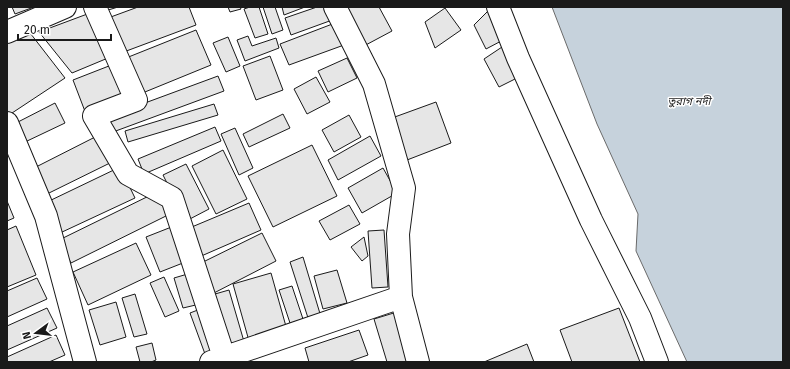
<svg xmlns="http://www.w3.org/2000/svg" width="790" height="369" viewBox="0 0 790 369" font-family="'Fira Sans','Noto Sans Bengali',sans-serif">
<rect width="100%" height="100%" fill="#fff"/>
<path fill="#c6d2dc" stroke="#6a6a6a" d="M552,7H783V362H687L636,251L638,214L597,124Z"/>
<path fill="#e6e6e6" stroke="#1a1a1a" d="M12,7H34L15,14Z
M103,7H118L105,11Z
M138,7H189L196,25L121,53L108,18Z
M228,7H240L241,9L230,12Z
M250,7H259L268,34L255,38L244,9Z
M263,7H275L283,30L272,34Z
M282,7H305L284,15Z
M317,7H330L335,19L291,35L285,18Z
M340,7H379L392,31L362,47Z
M445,8L461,30L435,48L425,22Z
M489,10L505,39L486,49L474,25Z
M90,13L108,58L72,73L39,32Z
M335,23L344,45L289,65L280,44Z
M27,29L65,78L9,115L7,111V43Z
M196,30L211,65L140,94L126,58Z
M248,36L252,46L276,38L279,48L245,61L237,40Z
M228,37L240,66L226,72L213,43Z
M502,47L519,77L499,87L484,59Z
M270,56L283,90L256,100L243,66Z
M347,58L357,78L328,92L318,71Z
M114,64L127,98L86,114L73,80Z
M218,76L224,91L113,132L107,117Z
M316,77L330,102L307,114L294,89Z
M436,102L451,143L407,160L392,118Z
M55,103L65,123L25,142L16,123Z
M214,104L218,115L128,142L125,131Z
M283,114L290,128L249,147L243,134Z
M349,115L361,137L334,152L322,130Z
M215,127L221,141L144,174L138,159Z
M235,128L253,168L239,175L221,134Z
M101,134L114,161L47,194L34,168Z
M370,136L381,156L338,180L328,160Z
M312,145L337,196L273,227L248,176Z
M223,150L247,199L216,214L192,166Z
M186,164L209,209L186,221L163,175Z
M120,167L135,198L60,233L45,203Z
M383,168L397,193L362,213L348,188Z
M157,192L168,215L71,263L59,240Z
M7,201L14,218L7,221Z
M249,203L261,230L199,257L187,229Z
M349,205L360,224L330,240L319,221Z
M16,226L36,275L7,287V230Z
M174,226L188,261L160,272L146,237Z
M384,230L388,287L372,288L368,231Z
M262,233L276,261L212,294L197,265Z
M364,237L368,256L362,261L351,247Z
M136,243L151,275L88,305L73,272Z
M303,257L321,317L309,321L290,262Z
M337,270L347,303L323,309L314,276Z
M191,273L200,304L183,308L174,278Z
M271,273L287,330L249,341L233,284Z
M164,277L179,311L165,317L150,283Z
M37,278L47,299L7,317V291Z
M292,286L304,322L291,326L279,290Z
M229,290L245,345L231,349L215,294Z
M135,294L147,334L134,337L122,298Z
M116,302L126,337L100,345L89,310Z
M47,308L57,328L7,350V326Z
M203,308L218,349L205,354L190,313Z
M619,308L640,362H572L560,330Z
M397,312L413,362H387L374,319Z
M359,330L368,355L348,362H309L305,348Z
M56,335L65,355L49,362H7V357Z
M152,343L156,360L151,362H140L136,347Z
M527,344L534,362H484Z"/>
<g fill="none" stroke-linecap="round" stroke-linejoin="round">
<g stroke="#1a1a1a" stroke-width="24">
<path id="minor" d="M95,7L136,100L94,116L128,174L172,198L224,357
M335,7L374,84L404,188L398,234L401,297L418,362
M498,7L518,58L591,220L640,318L657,362
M7,32L65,7
M7,123L46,216L85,362
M211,362L401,297"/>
</g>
<use href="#minor" stroke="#fff" stroke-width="22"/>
</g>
<g text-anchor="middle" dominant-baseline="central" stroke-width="3" stroke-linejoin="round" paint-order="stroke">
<g font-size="11" font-style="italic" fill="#1a1a1a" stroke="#fff">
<text x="689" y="101">তুরাগ নদী</text>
</g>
</g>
<rect width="790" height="369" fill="none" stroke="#1a1a1a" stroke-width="16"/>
<g transform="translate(36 333) rotate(255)" stroke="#ffffff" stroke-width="3" paint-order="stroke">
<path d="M0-3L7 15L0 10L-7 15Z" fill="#1a1a1a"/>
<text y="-6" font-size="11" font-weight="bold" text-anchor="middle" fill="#1a1a1a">N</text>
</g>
<path d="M18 34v6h93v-6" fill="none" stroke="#1a1a1a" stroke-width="2"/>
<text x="24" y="34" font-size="12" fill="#1a1a1a" stroke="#ffffff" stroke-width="3" paint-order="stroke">20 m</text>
</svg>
